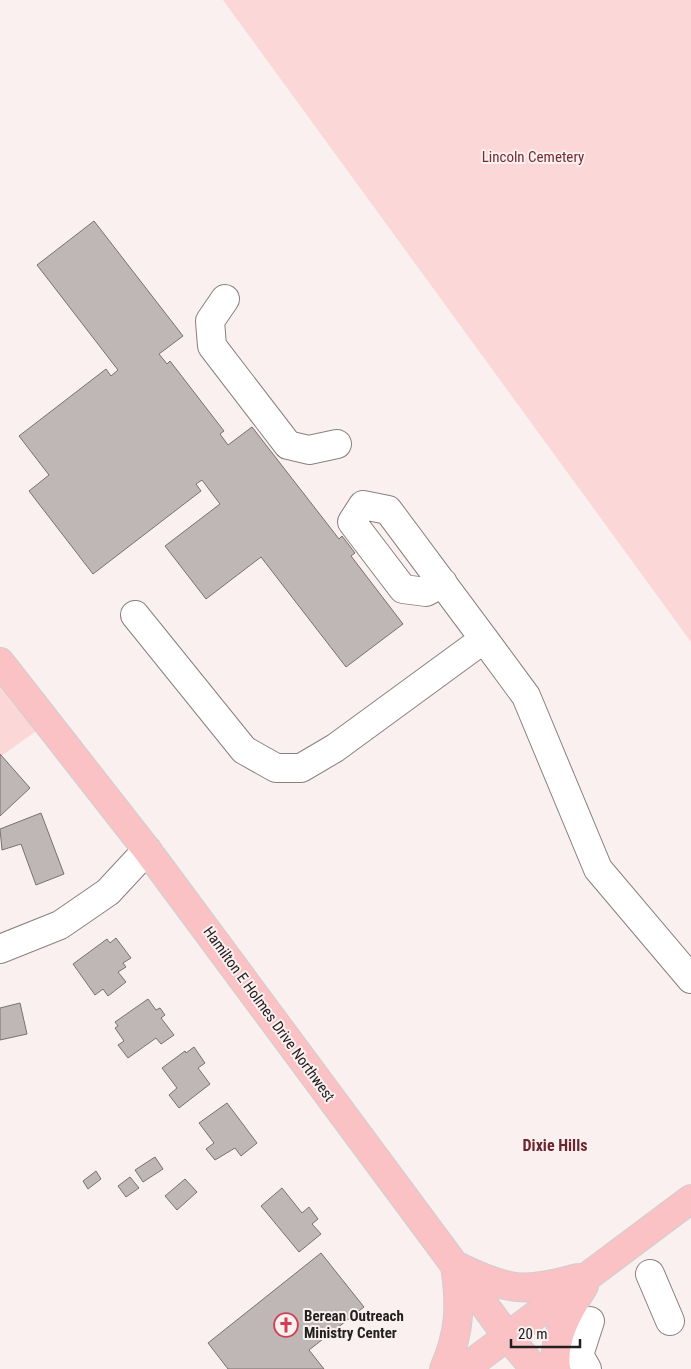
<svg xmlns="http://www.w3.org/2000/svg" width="691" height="1369" viewBox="0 0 691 1369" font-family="'Roboto Condensed',sans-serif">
<rect width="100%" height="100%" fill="#faf0f0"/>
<path fill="#fbd7d7" d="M223,0H691V642Z
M0,662L56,717L0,757Z"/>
<path fill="#bfb6b6" stroke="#797171" d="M94,221L183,336L159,354L167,364L170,361L224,431L220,434L228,445L252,427L339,539L342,536L355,553L351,556L403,624L346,667L261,557L206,599L165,546L220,504L202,480L196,484L201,491L93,574L29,491L49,475L19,436L106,369L111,376L118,370L37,265Z
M0,754L30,788L0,816Z
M41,813L64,874L36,885L21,844L2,850L0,829Z
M116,938L131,958L123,963L126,967L118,972L126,982L108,996L103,989L95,995L73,964L107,939L110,943Z
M148,999L156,1010L160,1008L165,1015L161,1018L174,1035L161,1044L156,1038L128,1058L118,1045L124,1041L115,1028L118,1026L115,1022Z
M20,1003L27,1034L0,1040V1008Z
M194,1047L205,1063L198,1068L210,1084L179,1108L169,1095L177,1088L162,1068L185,1051L186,1053Z
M227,1103L257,1143L241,1156L235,1148L215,1160L206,1149L214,1143L199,1123Z
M155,1157L163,1169L143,1182L135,1170Z
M96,1171L101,1179L88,1189L83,1181Z
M130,1177L139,1188L126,1197L118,1186Z
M185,1179L197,1192L177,1210L165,1196Z
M282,1188L302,1213L309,1207L318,1219L312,1224L321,1234L299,1252L261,1206Z
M321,1253L364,1307L309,1350L324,1369H228L208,1343Z"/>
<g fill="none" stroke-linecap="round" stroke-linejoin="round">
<g stroke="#898080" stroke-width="30">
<path id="minor" d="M225,299L210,321L212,346L288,445L309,450L337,444
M443,583L426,592L403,589L352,522L363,505L388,510L484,639
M135,615L244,750L276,768H301L335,748L484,639L526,696L598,869L691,979
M0,949L60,925L108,892L147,850
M650,1274L670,1321
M587,1369L579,1355L590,1321"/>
</g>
<g stroke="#cfcece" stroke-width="30">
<path id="major" d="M0,662L147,850L508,1337L535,1369
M459,1267C508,1291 525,1293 578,1278
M444,1369C460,1333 461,1305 455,1266
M464,1369L691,1199
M556,1369C552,1339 568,1311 584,1286"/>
</g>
<use href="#minor" stroke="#fff" stroke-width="28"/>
<use href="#major" stroke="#fbc2c5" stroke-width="28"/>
</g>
<defs>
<g id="church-ring" transform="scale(1.25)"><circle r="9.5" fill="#faf0f0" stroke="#d04054" stroke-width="1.5"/><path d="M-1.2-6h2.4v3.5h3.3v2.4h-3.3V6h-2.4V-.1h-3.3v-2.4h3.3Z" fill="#d04054"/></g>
</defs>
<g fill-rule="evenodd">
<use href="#church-ring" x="286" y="1325"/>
</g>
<g text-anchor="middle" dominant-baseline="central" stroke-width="4" stroke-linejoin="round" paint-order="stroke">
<g font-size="15" fill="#762a32" stroke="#faf0f0">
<text x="533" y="157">Lincoln Cemetery</text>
</g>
<g font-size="15" fill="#232020" stroke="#faf0f0">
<text transform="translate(269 1014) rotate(54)">Hamilton E Holmes Drive Northwest</text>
</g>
<g font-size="15" font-weight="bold" fill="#232020" stroke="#faf0f0" text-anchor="start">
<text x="304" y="1316">Berean Outreach<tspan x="304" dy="17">Ministry Center</tspan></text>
</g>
<g font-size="16" font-weight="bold" fill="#6c262e" stroke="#faf0f0">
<text x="555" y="1145">Dixie Hills</text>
</g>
</g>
<path d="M511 1339v8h69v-8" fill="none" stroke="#232020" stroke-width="2.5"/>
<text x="518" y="1339" font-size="15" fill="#232020" stroke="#faf0f0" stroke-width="4" paint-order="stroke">20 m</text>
</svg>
